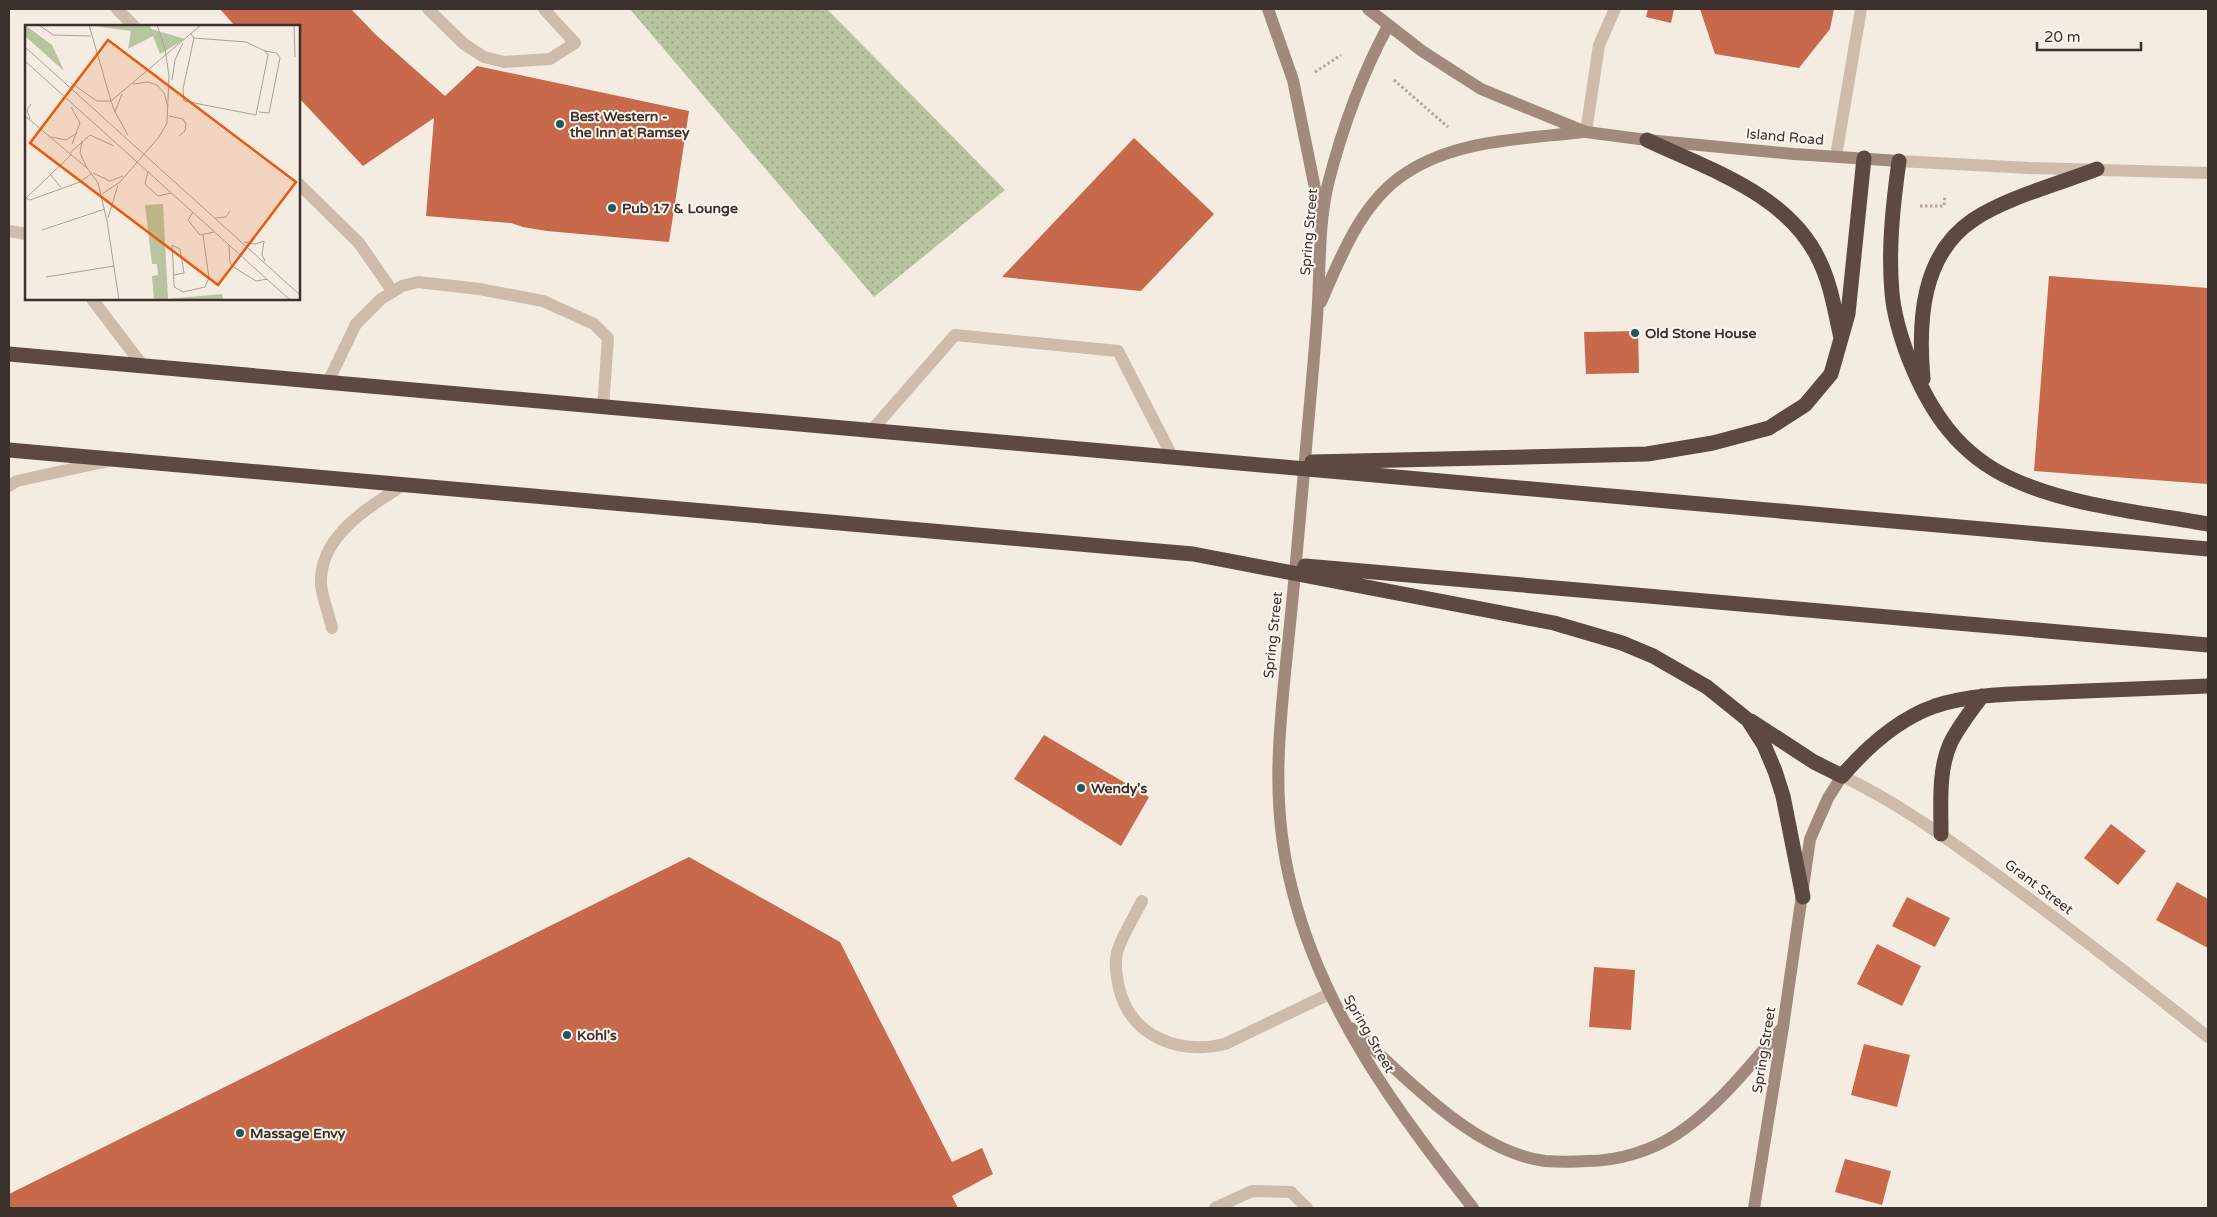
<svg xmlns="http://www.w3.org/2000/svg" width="2217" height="1217" viewBox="0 0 2217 1217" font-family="'Varela Round',sans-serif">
<defs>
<pattern id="grass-dots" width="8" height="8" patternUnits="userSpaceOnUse" patternTransform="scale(1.25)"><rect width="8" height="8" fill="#b8c4a0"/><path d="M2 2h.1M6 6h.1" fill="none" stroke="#97a083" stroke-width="1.8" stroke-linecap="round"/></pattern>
</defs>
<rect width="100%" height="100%" fill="#f4ebe1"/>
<path fill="url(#grass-dots)" d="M630,9H827L1005,190L874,297Z"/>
<path fill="#c8694b" d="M220,9H351L376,35L445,96L477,66L689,111L669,242L547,231L523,227L511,223L426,216L434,118L363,166L299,98V26H235Z
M1648,9H1674L1671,23L1646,17Z
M1700,9H1834L1830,29L1799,68L1715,54Z
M1134,138L1214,214L1141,291L1002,277Z
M2049,276L2208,288V484L2034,471Z
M1638,331L1639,373L1586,374L1584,332Z
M1044,735L1149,797L1121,846L1014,779Z
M2111,824L2146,851L2118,885L2084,858Z
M689,857L840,942L952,1162L982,1148L993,1174L952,1196L958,1208H9V1194Z
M2177,882L2208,899V948L2156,920Z
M1907,897L1950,918L1935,947L1892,926Z
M1877,944L1921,966L1902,1006L1857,984Z
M1594,967L1635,970L1631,1030L1589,1027Z
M1864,1044L1910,1055L1897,1107L1851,1095Z
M1845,1159L1891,1171L1882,1205L1835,1192Z"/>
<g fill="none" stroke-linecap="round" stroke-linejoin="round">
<path stroke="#b9a596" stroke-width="3" stroke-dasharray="2.5 2.5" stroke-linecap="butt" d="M1315,72L1341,55
M1394,80L1448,127
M1920,206H1944L1945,195"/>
<path stroke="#cdbbac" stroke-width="12" d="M117,9L134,26
M428,9L464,44L484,57L504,62L550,59L575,43L544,9
M1586,132L1599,45L1615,9
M1836,156L1861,9
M299,184L359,243L393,292
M9,231L26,234
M92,299L143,366
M328,382L356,324L381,299L402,286L418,282L479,289L543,301L594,324L608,338L603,407
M871,431L955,335L1118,351L1173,458
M9,486L17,481L108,461
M332,628C329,614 322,598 321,584C319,535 369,508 403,485
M1142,901C1135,915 1120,939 1117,953C1114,965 1117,977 1119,988C1131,1037 1179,1055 1225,1044L1329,994
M1215,1208L1252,1191L1291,1192L1307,1208"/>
<path stroke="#cdbbac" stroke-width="12" d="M1899,161L2029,168L2208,173
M1842,776C1901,804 1952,842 2004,880C2073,931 2141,984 2208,1037"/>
<path stroke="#a18a7d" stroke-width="12" d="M1268,9L1293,80L1320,213
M1368,9L1422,51L1481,89L1586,132L1647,140L1794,154L1899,161
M1388,26C1361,76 1342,129 1328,184C1319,222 1320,263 1318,303C1316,336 1313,369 1310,403C1303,480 1297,557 1289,634C1280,723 1269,800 1292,889C1322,1011 1397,1111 1473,1208
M1321,302C1341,256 1362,201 1406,173C1457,139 1525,139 1583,132
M1351,1028C1403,1075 1473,1152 1545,1161C1559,1162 1573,1162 1587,1161C1618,1161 1651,1151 1677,1134C1719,1106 1751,1064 1783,1027
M1754,1208L1783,1027L1810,839L1828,798L1842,776"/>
<path stroke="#5c4a42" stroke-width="15" d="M1647,140C1708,169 1788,194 1819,260C1831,284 1835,312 1841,338
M1899,161C1893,204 1888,249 1892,293C1894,316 1901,338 1909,359C1930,412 1959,455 2012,479C2070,506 2146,513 2208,524
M9,354L2208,549
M1923,379C1918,322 1921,255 1973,220C2005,198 2061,183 2097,169
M9,450L1193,554L1554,623L1622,643L1653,656L1707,687L1748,720L1764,745L1775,771L1783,796L1803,897
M1312,462L1647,454L1713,443L1769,428L1805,405L1831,374L1848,314L1864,158
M1305,566L2208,645
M1751,721L1814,762L1842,776C1867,747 1898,719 1935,706C1975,693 2018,694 2060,692C2109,690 2159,688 2208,686
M1941,834C1941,804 1938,769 1951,742C1959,726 1971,711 1982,696"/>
</g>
<g fill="#1f5a5e" stroke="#fbf5ee" stroke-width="2">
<circle cx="560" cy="124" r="5"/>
<circle cx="612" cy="208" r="5"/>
<circle cx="1635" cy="333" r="5"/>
<circle cx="1081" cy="788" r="5"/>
<circle cx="567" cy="1035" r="5"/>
<circle cx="240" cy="1133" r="5"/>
</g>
<g text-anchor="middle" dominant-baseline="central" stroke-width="4" stroke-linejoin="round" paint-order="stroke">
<g font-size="14" font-weight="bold" fill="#3b302b" stroke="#fbf5ee" text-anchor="start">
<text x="570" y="116">Best Western -<tspan x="570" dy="16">the Inn at Ramsey</tspan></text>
<text x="622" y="208">Pub 17 &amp; Lounge</text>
<text x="1645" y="333">Old Stone House</text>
<text x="1091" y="788">Wendy's</text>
<text x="577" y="1035">Kohl's</text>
<text x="250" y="1133">Massage Envy</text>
</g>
<g font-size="14" fill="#3b302b" stroke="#fbf5ee">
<text transform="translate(1785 137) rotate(5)">Island Road</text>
<text transform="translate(1309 232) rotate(-85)">Spring Street</text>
<text transform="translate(1273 635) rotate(-84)">Spring Street</text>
<text transform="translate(2039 887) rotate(37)">Grant Street</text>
<text transform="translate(1369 1034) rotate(60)">Spring Street</text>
<text transform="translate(1764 1050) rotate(-81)">Spring Street</text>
</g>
</g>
<g transform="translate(25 25)">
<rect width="275" height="275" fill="#f4ebe1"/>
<path d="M0,0L27,20L39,46L0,11ZM62,0H125L126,4L160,14L135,29L128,11L103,24L106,6ZM138,179L143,274L197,269L198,275H129L127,251L133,250L132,239H127L120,180Z" fill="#b8c4a0"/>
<path fill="none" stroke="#aaa098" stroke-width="1" d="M14,0L28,10L66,11M64,0L86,76L176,0M269,0L270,32M166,9L169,13L221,17L240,26L243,30L231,90L159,76L158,64L169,13M0,22L275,270M0,36L265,275M147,55L150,35L158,18M46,58L72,76H86L90,87M108,59L123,57L132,60L139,68L143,82M97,69L90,87L103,110M46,82L55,98L47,119M234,87L244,88L255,33L252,28L240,26M0,91L62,143L73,158L82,196L94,275M144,91L158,94L161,99L160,106L154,111M5,94L2,85L6,79M26,112L41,115L52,108M57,116L55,128L62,143M45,128L65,110L89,121M47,129L1,173L5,175L55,157L67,148M123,146L120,159L133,171L146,168M68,148L85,156L98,151M26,150L37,164M77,169L95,157L134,112L142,98L144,51L140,24L132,0M168,187L163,195L175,210L189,207M83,193L93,160M190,193L201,192L205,186M17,205L80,184M239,216L237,230L240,236M219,217L230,219L239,216M204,220L205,238L210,243L231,256L242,254M149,250L159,248L155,224L147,220L148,236L149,261L151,263L158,267L180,262L184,253L178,210M21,252L89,241M217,275H245"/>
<path fill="#e8590c" fill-opacity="0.15" stroke="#e8590c" stroke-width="2.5" d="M83,15L271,157L193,260L5,118Z"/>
<rect width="275" height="275" fill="none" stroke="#3b302b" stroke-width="2.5"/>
</g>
<rect width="2217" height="1217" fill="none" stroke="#3b302b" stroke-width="20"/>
<path d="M2037 42v8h104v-8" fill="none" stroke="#3b302b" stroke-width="2.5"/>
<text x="2044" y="42" font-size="15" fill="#3b302b" stroke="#fbf5ee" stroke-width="4" paint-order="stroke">20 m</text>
</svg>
